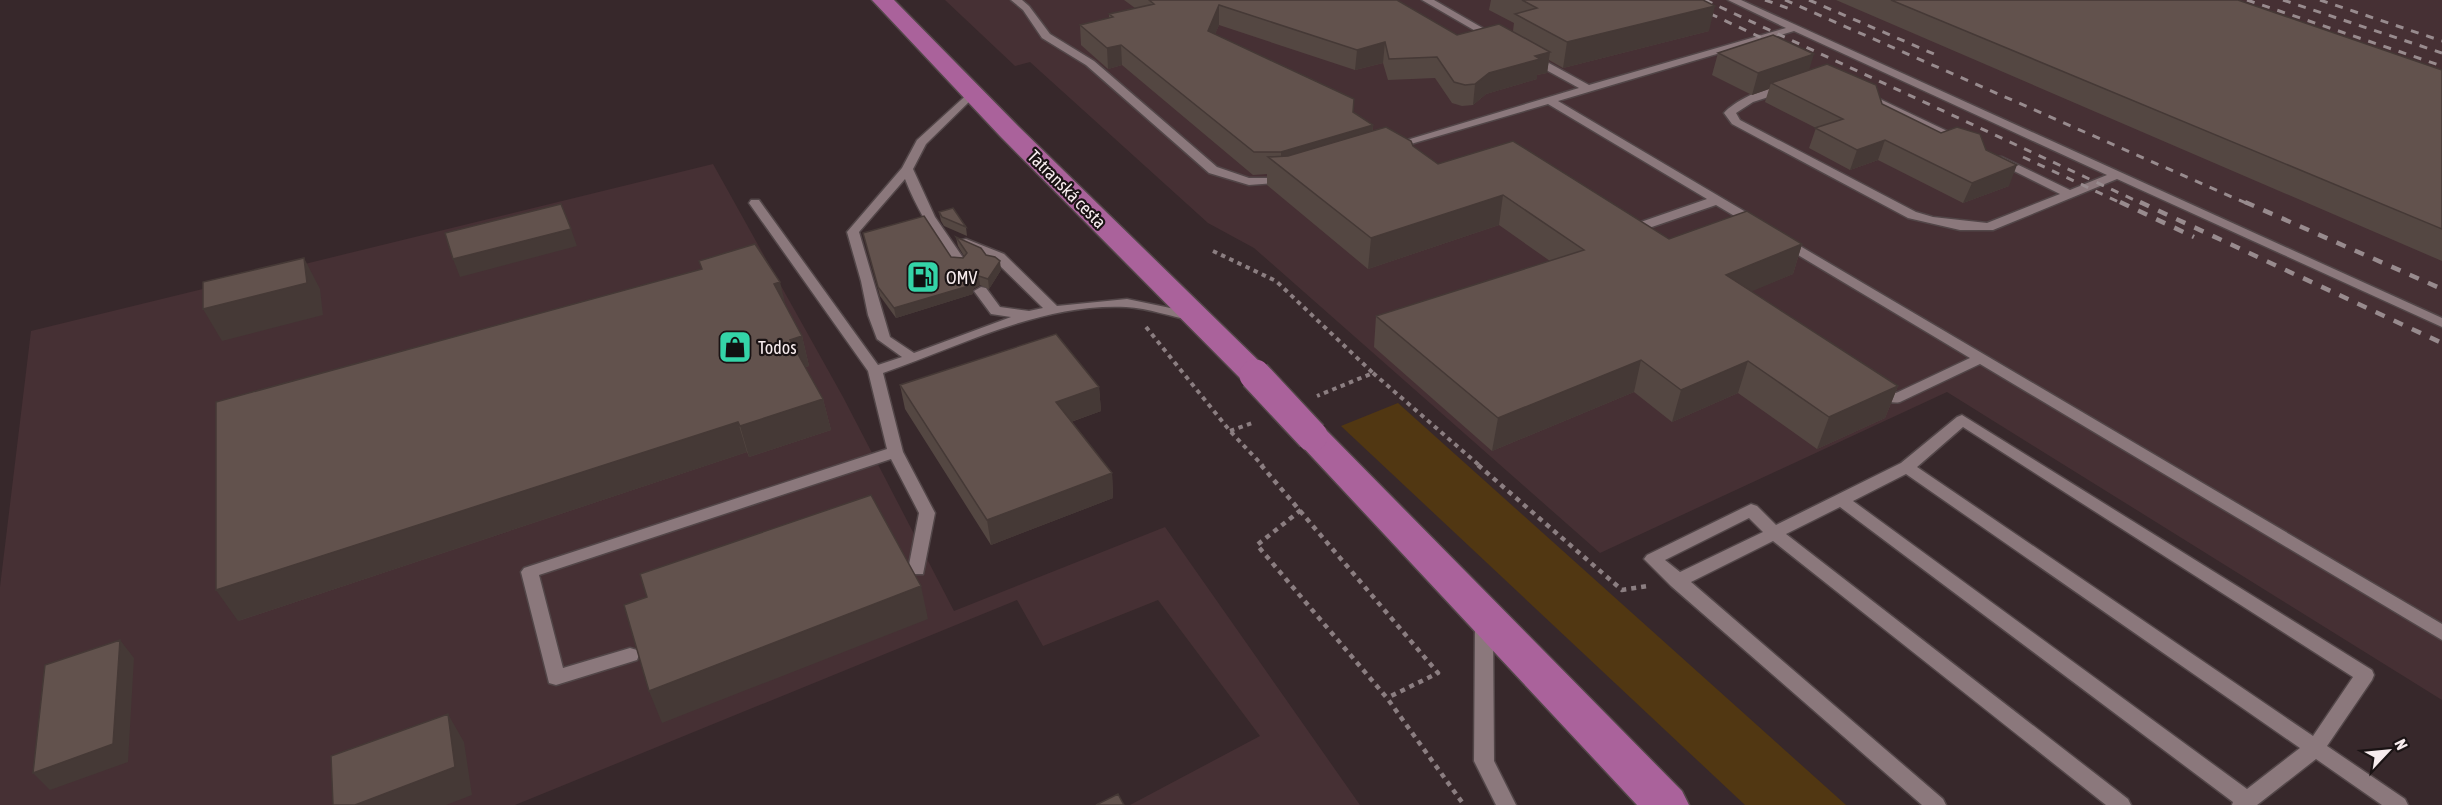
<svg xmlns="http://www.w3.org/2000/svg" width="2442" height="805" viewBox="0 0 2442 805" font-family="'Asap Condensed',sans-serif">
<rect width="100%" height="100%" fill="#37282b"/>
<path fill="#463034" d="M945,0H2442V700L1947,392L1600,553L1254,248L1208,223L1030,62L1015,66Z
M713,164L843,397L954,611L1165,527L1360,805H1130L1260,736L1158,600L1043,646L1017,600L515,805H0V587L31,331Z"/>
<path fill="#513712" d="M1398,403L1846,805H1745L1341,426Z"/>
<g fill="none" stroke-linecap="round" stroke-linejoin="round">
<g stroke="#524648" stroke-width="3">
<path id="service" d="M1011,0H1022L1029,6L1050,34L1094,61L1217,167L1249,178H1267L1287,173L1293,177L1277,183L1249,185L1209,173L1086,65L1042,38L1023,10Z
M1422,0H1434L1500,38L1491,40Z
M1728,0H1741L2442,318V327L2117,179L1993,230H1960L1908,218L1732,124L1724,113C1736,99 1772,83 1790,86V90L1753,102L1736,113L1740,120L1916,212L1933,217L1987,223L2060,194L1994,161V157H2002L2070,190L2107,175L1794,31L1558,101L1761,221V227H1753L1716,205L1643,230H1635V224L1707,199L1548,104L1397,148L1393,149L1387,146L1579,88L1528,60V56H1536L1589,85L1786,28Z
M972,90L976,91V95L926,144L913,169L935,217L966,262L964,265H954C935,238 917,210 905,179L859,232L890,337L914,353L1011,317L991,314L974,291L981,287L986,288L1000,307L1029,311L1043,308L994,260L961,246L960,243L961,240L966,239L1004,254L1057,306L1127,299L1199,314L1201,317L1199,320L1194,321C1172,317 1148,308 1126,307C1041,303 961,346 883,373L903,452L935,513L923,574H911L908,570L919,513L891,459L539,575L563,668L630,648L637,650L639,655L637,660L556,685L549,683L521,572L524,568L887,449L868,371L749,203L751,200H759L878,365L902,357L877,339L868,315L861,281L847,232L902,168L917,140Z
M1863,91L1964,139L1966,141L1964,143H1956L1859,96V92Z
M1783,236L2442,624V640L1980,364L1900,402C1889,405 1876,395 1870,387L1872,384H1882L1896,393L1970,358L1778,243L1777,240Z
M1962,415L2372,670L2374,675L2372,680L2327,746L2405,799L2408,805H2382L2316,759L2257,805H2232L2233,802L1840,507L1786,534L2128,799L2131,805H2106L1773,541L1691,582L1943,799L1946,805H1922L1671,586L1644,559L1647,555L1751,504L1757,506L1776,525L1901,463L1957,417ZM1963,427L2353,677L2313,736L1917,467ZM1906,474L2300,748L2247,789L1853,501ZM1749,518L1763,532L1680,572L1665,560Z
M1484,615L1490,617L1493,622L1494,761L1516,805H1496L1474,761L1475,622L1478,617Z"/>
</g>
<g stroke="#524648" stroke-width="3">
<path id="primary" d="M872,0H894L1018,126L1266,368L1271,375L1266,382L1255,385L1244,382L1000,136Z
M1312,425L1324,428L1682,791L1689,805H1637L1300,444L1295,436L1300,428Z"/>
</g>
<path stroke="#8b7e81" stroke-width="4" stroke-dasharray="4.5 4.5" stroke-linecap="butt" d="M1213,251L1276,281L1373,373L1317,396
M1146,327L1230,431L1263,466
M1373,373L1480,466
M1230,431L1255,422"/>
<path stroke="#8b7e81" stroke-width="4.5" stroke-dasharray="5 5" stroke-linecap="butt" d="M1261,465L1438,673L1387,698
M1478,465L1622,590L1648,586
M1301,510L1257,545L1387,698L1464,805"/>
<use href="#service" fill="#8b787c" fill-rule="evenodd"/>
<use href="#primary" fill="#aa629b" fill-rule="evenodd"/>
<path stroke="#988b8e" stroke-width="3" stroke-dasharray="8 8" stroke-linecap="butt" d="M1681,0L1779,46
M1705,0L2143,204
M1765,0L1793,10
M1785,0L2248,204
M1809,0L1934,54
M2247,0L2442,66
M2283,0L2442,53
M2320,0L2442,41
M2023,157L2123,204"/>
<path stroke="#988b8e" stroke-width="4.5" stroke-dasharray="10 10" stroke-linecap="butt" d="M2120,202L2194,237
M2140,202L2442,343
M2245,202L2442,289"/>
<g stroke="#524648" stroke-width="34" stroke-linecap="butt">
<path id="primary-bridge" d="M1255,375L1312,436"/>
</g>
<use href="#primary-bridge" stroke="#aa629b" stroke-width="31"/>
</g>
<path fill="#544742" d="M1124,0H1397L1457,35L1513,31L1514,23L1489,10L1491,0H1703L1709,31L1563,68L1549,60L1547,73L1537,75V79L1486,94L1473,105L1462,106L1452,103L1435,78L1388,80L1383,63L1355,70L1219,25L1215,34L1353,112L1373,125V131L1413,146L1438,164L1669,239L1802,244L1793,274L1751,291L1898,386L1885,418L1817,449L1738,393L1672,422L1634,392L1492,451L1374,347L1376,316L1550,261L1499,225L1368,269L1267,185V174L1253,175L1122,65L1108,69L1081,45L1080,25L1109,18V14L1135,8Z
M1836,0H2238L2442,70V261Z
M1718,53L1809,70L1941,133L1986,150L2009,186L1963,203L1878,160L1850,170L1809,148L1816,128L1765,102L1769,89L1752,95L1712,75Z
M939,212L966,227L967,236L944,226L941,221Z
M863,233L951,257L963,258L964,256L958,246L956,237L986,255L1001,270L989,289L980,285L973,289V294L896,318L880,296Z
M785,305L802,336L809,366L805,367L823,399L831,430L749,457L747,452L238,621Z
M900,385L1099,387L1101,411L1071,422L1112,473L1113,498L991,545L905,409Z"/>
<path fill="#453936" d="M1219,5V25L1208,51V31Z
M1715,6L1709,31L1563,68L1567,42Z
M1385,42L1383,63L1355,70L1357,50Z
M1121,45L1122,65L1108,69L1107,48Z
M1550,52L1547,73L1537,75V79L1486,94L1473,105L1475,84L1489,73L1535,56Z
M1814,54L1807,77L1771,83L1769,89L1752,95L1758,73Z
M1373,125L1372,147L1281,167V152Z
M1885,140L1878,160L1850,170L1857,150Z
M2017,165L2009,186L1963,203L1972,183Z
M1503,195L1499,225L1368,269L1371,238Z
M571,229L577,246L460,277L453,259Z
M1802,244L1793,274L1717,306L1726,275Z
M304,258L320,289L323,315L222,341L203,309Z
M1000,261L1001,270L989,289L988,279Z
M979,276L980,285L973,289V294L896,318L894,308Z
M780,282L787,311L774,284Z
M802,336L809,366L797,369L790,340Z
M1641,360L1634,392L1492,451L1498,418Z
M1748,361L1738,393L1672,422L1681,390Z
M1898,386L1885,418L1817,449L1829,417Z
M1099,387L1101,411L1059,426L1056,402Z
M823,399L831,430L749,457L740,426Z
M738,422L747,452L238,621L216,590Z
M1112,473L1113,498L991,545L987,520Z
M921,586L928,619L662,723L649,691Z
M120,640L134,658L128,762L50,790L33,773Z
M448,714L464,742L472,795L446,805H355Z"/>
<path fill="#62524d" stroke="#453936" stroke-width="1.5" d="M1149,0H1397L1457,35L1499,24L1550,52L1535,56L1540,59L1489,73L1475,84L1465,85L1454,82L1437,57L1389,59L1385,42L1357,50L1219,5L1208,31L1354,99L1353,112L1373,125L1281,152H1254L1121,45L1107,48L1080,25L1113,17L1109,14L1154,4Z
M1522,0H1703L1715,6L1567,42L1515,14L1537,8Z
M1891,0H2238L2442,70V229Z
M1773,35L1814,54L1758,73L1718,53Z
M1827,64L1876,85L1882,104L1941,133L1957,127L1980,134L1986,150L2017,165L1972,183L1885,140L1857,150L1815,128L1843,119L1771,83Z
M1386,127L1411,141L1413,146L1438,164L1513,141L1669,239L1747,211L1802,244L1726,275L1898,386L1829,417L1748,361L1681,390L1641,360L1498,418L1376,316L1584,250L1503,195L1371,238L1268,157L1288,156Z
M561,204L571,229L453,259L445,233Z
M953,208L966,227L942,217L939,212Z
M924,216L951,257L963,258L967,253L956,237L981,248L986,255L995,257L1000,261L988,279L979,276L972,280V285L894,308L878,287L863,233Z
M755,244L780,282L774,284L802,336L790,340L823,399L740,426L738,422L216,590V402L702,269L699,261Z
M304,258L307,283L203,309V282Z
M1056,334L1099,387L1056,402L1112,473L987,520L900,385Z
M871,495L921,586L649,691L624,605L647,597L640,574Z
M120,640L113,744L33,773L45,665Z
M448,714L455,767L355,805H333L331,756Z
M1118,794L1124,805H1096Z"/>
<defs>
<g id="fuel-square" transform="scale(1.725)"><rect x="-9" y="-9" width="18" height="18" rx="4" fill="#34d4a8" stroke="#1a1314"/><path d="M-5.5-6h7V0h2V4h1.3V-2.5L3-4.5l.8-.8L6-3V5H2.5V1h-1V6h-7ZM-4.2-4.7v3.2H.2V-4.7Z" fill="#111"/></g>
<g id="shop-square" transform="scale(1.725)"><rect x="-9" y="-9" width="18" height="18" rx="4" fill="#34d4a8" stroke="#1a1314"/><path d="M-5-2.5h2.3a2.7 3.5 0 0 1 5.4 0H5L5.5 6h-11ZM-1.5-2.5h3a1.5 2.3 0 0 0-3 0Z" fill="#111"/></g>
</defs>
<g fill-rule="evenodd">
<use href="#fuel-square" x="923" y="277"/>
<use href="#shop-square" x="735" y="347"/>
</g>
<g text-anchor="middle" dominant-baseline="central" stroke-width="4.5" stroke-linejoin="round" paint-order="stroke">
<g font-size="18" fill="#f7ecee" stroke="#1a1314">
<text transform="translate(1067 189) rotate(45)">Tatranská cesta</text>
</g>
<g font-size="18" fill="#f7ecee" stroke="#1a1314" text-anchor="start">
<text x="946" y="277">OMV</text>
<text x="758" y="347">Todos</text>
</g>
</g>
<g transform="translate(2388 751) rotate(64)" stroke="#1a1314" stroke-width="4.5" paint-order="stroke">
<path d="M0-4.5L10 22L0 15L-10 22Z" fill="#f7ecee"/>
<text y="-9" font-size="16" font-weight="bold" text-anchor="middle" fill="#f7ecee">N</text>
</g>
</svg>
